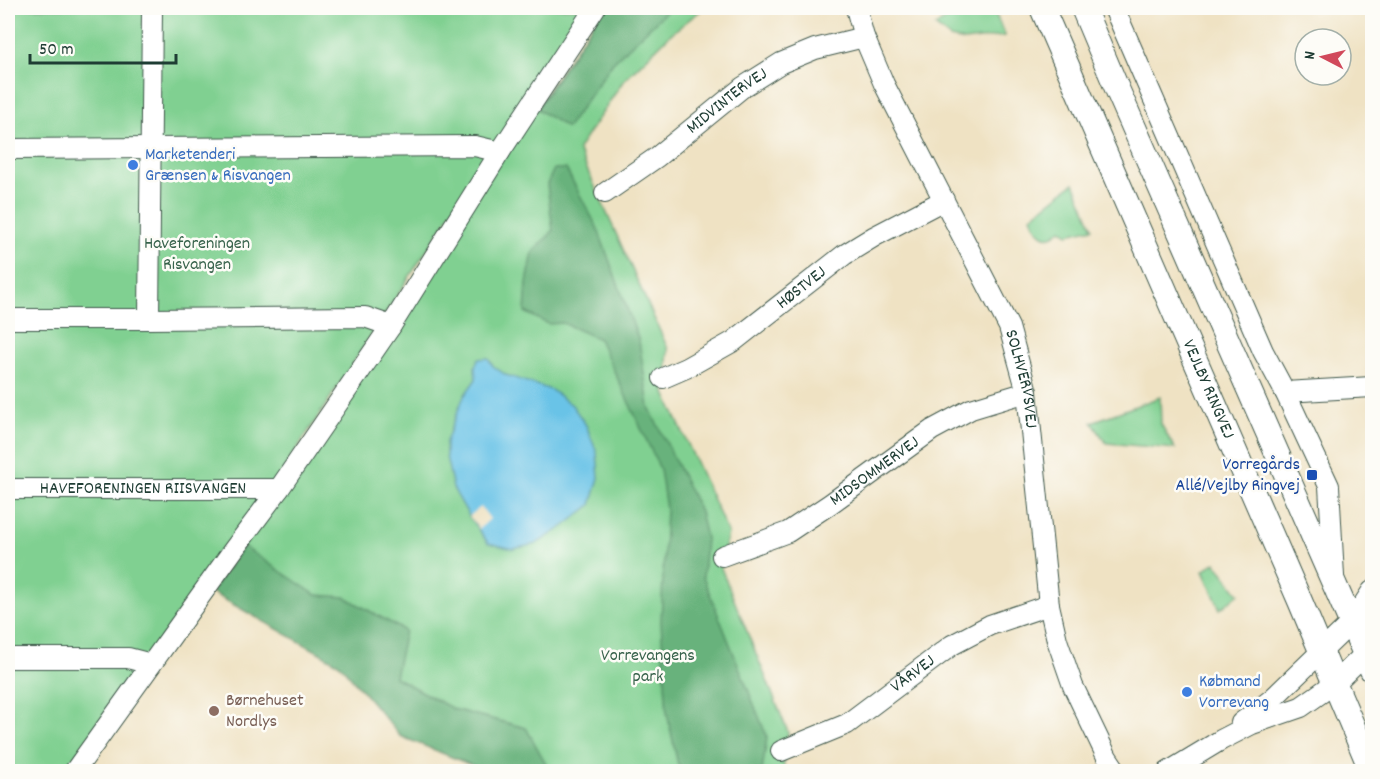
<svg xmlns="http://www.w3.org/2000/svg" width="1380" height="779" viewBox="0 0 1380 779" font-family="Dekko,sans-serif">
<rect width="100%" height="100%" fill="#fdfcf7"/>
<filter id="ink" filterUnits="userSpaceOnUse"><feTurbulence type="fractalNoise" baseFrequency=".0167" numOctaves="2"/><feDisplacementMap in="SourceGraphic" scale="12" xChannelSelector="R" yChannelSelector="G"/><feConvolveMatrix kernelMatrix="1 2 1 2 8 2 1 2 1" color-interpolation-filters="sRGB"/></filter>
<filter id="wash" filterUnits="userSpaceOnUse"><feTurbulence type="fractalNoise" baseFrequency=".008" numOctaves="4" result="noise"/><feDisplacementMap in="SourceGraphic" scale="24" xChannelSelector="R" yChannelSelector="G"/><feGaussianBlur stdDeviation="1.35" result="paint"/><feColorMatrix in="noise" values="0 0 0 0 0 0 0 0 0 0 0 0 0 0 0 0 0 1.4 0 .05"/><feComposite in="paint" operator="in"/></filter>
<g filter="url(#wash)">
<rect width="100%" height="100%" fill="#efe2c3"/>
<path fill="#80d091" stroke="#508662" stroke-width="1.5" d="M8,8H585L278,478L66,771H8Z
M603,8H704L672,33L624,80L578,149L668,349L665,393L728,533L721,568L788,732L783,771H486L400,736L340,664L211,592Z
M966,8H993L1005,36L964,41L950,38L935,26Z
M1074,183L1093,228L1068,234L1061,229C1047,245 1037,233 1031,217Z
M1160,397L1161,424L1175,449L1106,443L1092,422Z
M1215,562L1239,594L1220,609L1203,571Z"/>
<path fill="#68b27b" stroke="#447858" stroke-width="1.5" d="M603,8H670L613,62L567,128L537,109Z
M554,169H566L597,227L639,341L649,407L700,512L706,538L703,577L767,737L762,771H685L678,765L667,713L661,622L666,509L660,469L599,339L563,323L548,324L525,312L527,283L533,252L553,231L547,184Z
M243,546L316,595L345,597L405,631L395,677L453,709L526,728L550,771H486L400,736L340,664L211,592Z"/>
<path fill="#69c3e7" stroke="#44808e" stroke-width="1.5" d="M488,358L493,366L506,375L551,390L572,405L586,425L597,453L599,478L591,505L563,527L536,544L513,549L488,543L469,516L453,488L446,456V442L453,423L464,396L476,379L475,367L478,359Z"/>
<path fill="#efe2c3" d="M481,507L490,519L479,529L469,516Z"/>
</g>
<g filter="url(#ink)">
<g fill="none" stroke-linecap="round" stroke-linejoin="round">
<g stroke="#3e5649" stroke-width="22">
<g id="minor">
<path id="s1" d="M856,8L864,37L884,84L1009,327L1027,392L1049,605L1057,640L1073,686L1107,757L1117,772"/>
<path d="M1114,8L1263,351L1285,392L1329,486L1334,576"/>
<path d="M8,149L475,146L500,152"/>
<path id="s2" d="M605,193L657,157L743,87L781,63L815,49L864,37"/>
<path d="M8,319H149L365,317L391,326"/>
<path d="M149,319L152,8"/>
<path id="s3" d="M663,378L686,368L734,341L844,255L875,236L944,200"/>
<path d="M1285,392L1372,387"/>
<path id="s4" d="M8,489H279"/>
<path id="s5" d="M722,556L788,532L830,504L932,430L971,409L1027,392"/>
<path d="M8,658H128L151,664"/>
<path d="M1241,723L1272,699L1352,622L1372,591"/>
<path id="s6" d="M781,751L847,724L952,645L990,625L1049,605"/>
<path d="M74,772L234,549L279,489L391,326L500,152L595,8"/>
<path d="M1168,772L1221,740L1252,724L1301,707L1335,683L1372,647"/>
</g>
</g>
<g stroke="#3e5649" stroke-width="26">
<g id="major">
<path id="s7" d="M1042,8L1300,601L1372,772"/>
<path d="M1083,8L1118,91L1372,670"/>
</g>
</g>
<use href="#minor" stroke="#fff" stroke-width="20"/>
<use href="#major" stroke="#fff" stroke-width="24"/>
</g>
</g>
<g fill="#3f7fe0" stroke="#fdfcf7" stroke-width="2">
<circle cx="133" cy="165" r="6"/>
<circle cx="1187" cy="692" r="6"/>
</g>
<rect fill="#1a4fb4" stroke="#fdfcf7" stroke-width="2" x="1306" y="469" width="12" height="12" rx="3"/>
<circle fill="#8d6e63" stroke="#fdfcf7" stroke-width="2" cx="214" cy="711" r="6"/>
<g text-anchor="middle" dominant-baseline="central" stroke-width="5" stroke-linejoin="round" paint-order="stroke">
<g font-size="18" fill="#1f3d34" stroke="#fdfcf7">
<text stroke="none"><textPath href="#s2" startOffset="153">MIDVINTERVEJ</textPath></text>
<text stroke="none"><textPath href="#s3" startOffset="166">HØSTVEJ</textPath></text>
<text stroke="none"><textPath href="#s1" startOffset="408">SOLHVERVSVEJ</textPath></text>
<text stroke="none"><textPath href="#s7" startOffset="416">VEJLBY RINGVEJ</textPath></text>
<text stroke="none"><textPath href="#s5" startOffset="176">MIDSOMMERVEJ</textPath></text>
<text stroke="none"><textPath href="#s4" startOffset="135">HAVEFORENINGEN RIISVANGEN</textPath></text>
<text stroke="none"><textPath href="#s6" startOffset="154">VÅRVEJ</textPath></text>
</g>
<g font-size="18" fill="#366cbe" stroke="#fdfcf7" text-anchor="start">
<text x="145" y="155">Marketenderi<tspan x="145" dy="21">Grænsen &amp; Risvangen</tspan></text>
<text x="1199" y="682">Købmand<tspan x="1199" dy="21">Vorrevang</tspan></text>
</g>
<g font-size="18" fill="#37624b" stroke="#fdfcf7">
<text x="197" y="244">Haveforeningen<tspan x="197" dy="21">Risvangen</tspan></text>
<text x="648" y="656">Vorrevangens<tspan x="648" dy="21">park</tspan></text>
</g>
<g font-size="18" fill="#164399" stroke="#fdfcf7" text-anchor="end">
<text x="1300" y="465">Vorregårds<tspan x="1300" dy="21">Allé/Vejlby Ringvej</tspan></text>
</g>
<g font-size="18" fill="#785e54" stroke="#fdfcf7" text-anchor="start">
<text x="226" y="701">Børnehuset<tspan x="226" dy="21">Nordlys</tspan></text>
</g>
</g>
<rect width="1380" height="779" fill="none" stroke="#fdfcf7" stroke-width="30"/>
<g transform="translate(1323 57) rotate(277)"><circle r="28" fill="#fdfcf7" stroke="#a4b0a9" stroke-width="1.5"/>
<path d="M0-4.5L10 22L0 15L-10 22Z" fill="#d1495b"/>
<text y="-9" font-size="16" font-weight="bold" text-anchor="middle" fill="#1f3d34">N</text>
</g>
<path d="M30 54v9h146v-9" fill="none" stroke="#1f3d34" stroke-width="3"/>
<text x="39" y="54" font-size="18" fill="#1f3d34" stroke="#fdfcf7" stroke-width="4.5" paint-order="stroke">50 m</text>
</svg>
